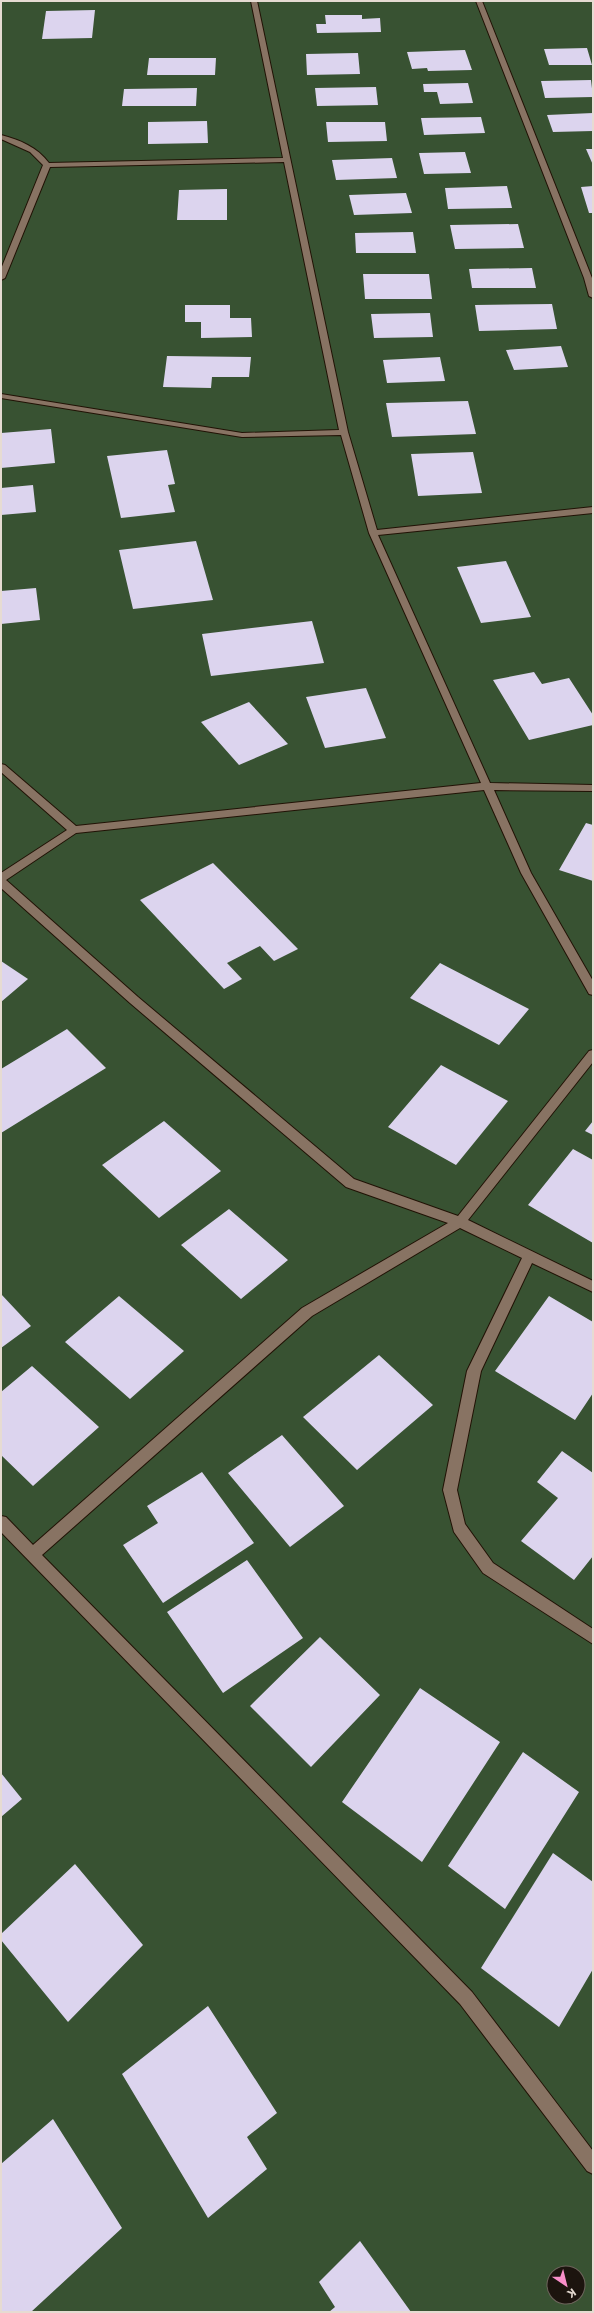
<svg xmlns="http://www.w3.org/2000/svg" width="594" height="2313" viewBox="0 0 594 2313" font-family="Commissioner,sans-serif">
<rect width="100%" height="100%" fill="#3b291b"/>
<path fill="#385232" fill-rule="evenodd" d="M1,1H593V2312H1ZM554,2273H578V2297H554Z"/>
<path fill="#dcd4ee" d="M95,10L92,38L42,39L46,11Z
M325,15H362V19L380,18L381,32L317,33L316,24H326Z
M587,48L592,65H549L544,49Z
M465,50L472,70L428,71L427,68L412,69L407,52Z
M358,53L360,74L307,75L306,54Z
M149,58H216L215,75H147Z
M591,80L593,97L545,98L541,81Z
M468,83L473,103L440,104L437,92H424L423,84Z
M376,87L378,105L317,106L315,88Z
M197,88L196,106H122L124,89Z
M593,113V131L553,132L547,115Z
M481,117L485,133L424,135L421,118Z
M207,121L208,143L148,144V122Z
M326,122H385L387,141L328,142Z
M586,149H593V165Z
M465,152L471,173L424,174L419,153Z
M392,158L397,178L336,180L332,160Z
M507,186L512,208L448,209L445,188Z
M593,186V213H589L581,187Z
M227,189V220H177L179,190Z
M406,193L412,213L354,215L349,195Z
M518,224L524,248L455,249L450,225Z
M413,232L416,253H356L355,233Z
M532,268L536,288H472L469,269Z
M363,274H429L432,299H365Z
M552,304L557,329L479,331L475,305Z
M185,305H230V318H251L252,337L201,338V322H185Z
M430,313L433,337L374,338L371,314Z
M561,346L568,367L514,370L506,350Z
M167,356L251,357L249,377H212L211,388L163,387Z
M440,357L445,381L387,383L383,360Z
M468,401L476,434L392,437L386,403Z
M51,429L55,463L1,468V433Z
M167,450L175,484L168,485L175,512L121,518L107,456Z
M473,452L482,493L418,496L411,454Z
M33,485L36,512L1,515V488Z
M196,541L213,600L133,609L119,550Z
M506,561L531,617L481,623L457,567Z
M36,588L40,620L1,624V591Z
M312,621L324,663L211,676L202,634Z
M534,672L542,684L569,678L593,715V725L529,740L493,680Z
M366,688L386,738L325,748L306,697Z
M249,702L288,744L239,765L201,722Z
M586,823L593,825V881L559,870Z
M213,863L298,949L274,961L260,946L227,963L242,979L224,989L140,900Z
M1,961L28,979L1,1002Z
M440,963L529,1009L499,1045L410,998Z
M67,1029L106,1068L1,1133V1069Z
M441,1065L508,1101L456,1165L388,1127Z
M164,1121L221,1171L159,1218L102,1165Z
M593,1121V1135L585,1131Z
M573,1149L593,1160V1243L528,1205Z
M229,1209L288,1260L241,1299L181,1245Z
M1,1294L31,1326L1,1348Z
M119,1296L184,1351L130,1399L65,1342Z
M549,1296L593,1322V1393L575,1420L495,1371Z
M379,1355L433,1405L357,1470L303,1417Z
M32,1366L99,1427L33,1486L1,1455V1392Z
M282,1435L344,1506L290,1547L228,1473Z
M562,1451L593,1473V1556L574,1580L521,1541L558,1498L537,1482Z
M202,1472L254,1543L163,1603L123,1545L158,1523L147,1506Z
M247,1560L303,1638L223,1693L167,1612Z
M320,1637L380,1695L311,1767L250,1706Z
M420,1688L500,1742L422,1862L342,1802Z
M523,1752L579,1792L505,1909L448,1866Z
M1,1773L22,1799L1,1817Z
M553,1853L593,1882V1969L559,2027L481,1968Z
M75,1864L143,1945L68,2022L1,1940V1934Z
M208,2006L277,2113L247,2137L267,2169L208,2218L122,2074Z
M53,2119L122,2228L31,2312H1V2164Z
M360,2241L411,2312H329L335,2307L319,2282Z"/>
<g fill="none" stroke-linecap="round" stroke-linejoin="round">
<g stroke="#211205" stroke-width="2">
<path id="minor" d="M251,1H257L348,432L377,530L593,507V513L378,535L490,783L593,785V791L494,790L531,873L593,981V995L589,994L521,873L484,790L76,833L6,880L138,997L354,1179L458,1216L589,1051L593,1050V1062L468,1220L593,1281V1292L532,1263L481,1371L457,1490L465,1524L493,1563L593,1629V1644L483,1573L454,1532L443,1490L467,1371L522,1258L460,1228L312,1316L42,1555L472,1992L593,2151V2174L587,2171L460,2004L1,1532V1516L6,1517L33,1545L302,1308L448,1223L346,1187L130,1003L1,888V873L67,830L1,772V764L5,765L76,826L481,783L369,533L341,435L242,437L1,398V394L242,433L339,430L284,162L50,167L5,278L1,280V269L43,165L30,152L1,139V135C20,140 37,147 49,163L283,158Z
M476,1H482L592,278L593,298L589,296L584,278Z"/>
</g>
<use href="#minor" fill="#887363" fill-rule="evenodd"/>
</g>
<rect width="594" height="2313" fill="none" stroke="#e6dbd2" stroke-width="4"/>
<g transform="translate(566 2285) rotate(145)"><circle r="19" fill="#1c140e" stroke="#6d645c"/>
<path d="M0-3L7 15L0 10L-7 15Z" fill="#f98fc9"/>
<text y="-6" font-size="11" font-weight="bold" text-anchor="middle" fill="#e6dbd2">K</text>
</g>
</svg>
